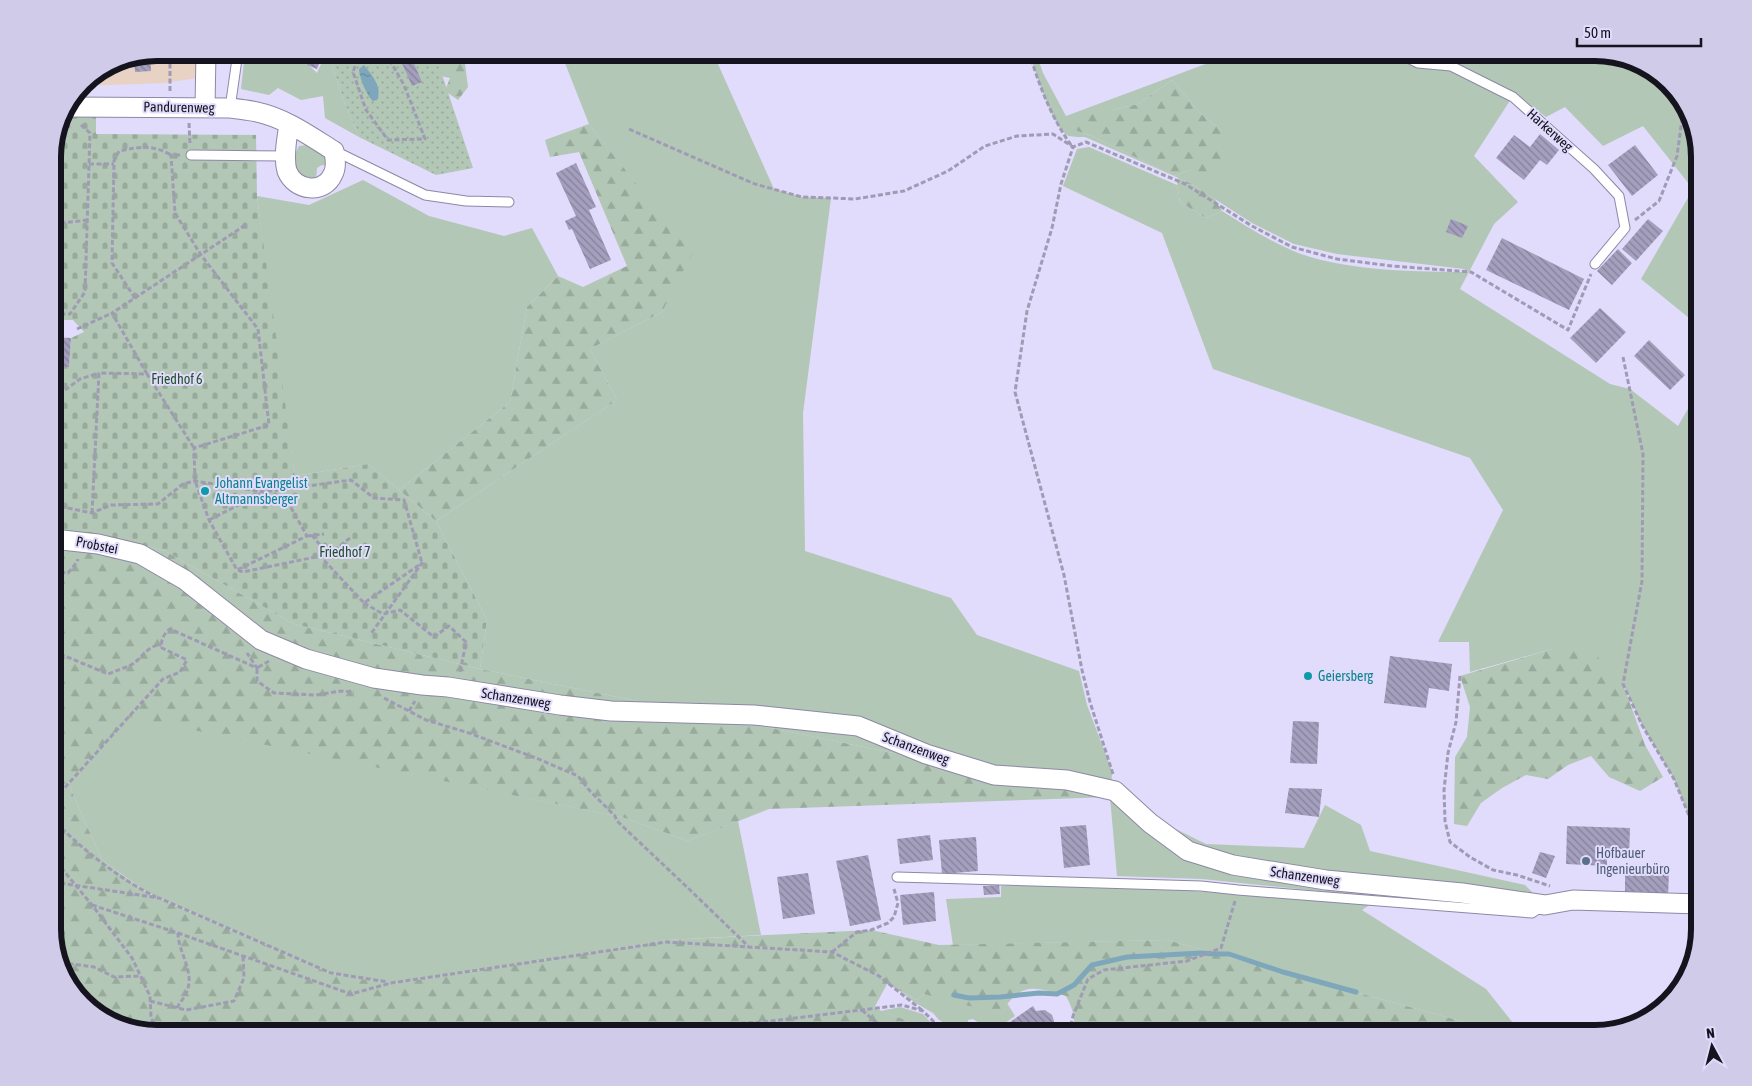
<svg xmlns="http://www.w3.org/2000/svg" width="1752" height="1086" viewBox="0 0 1752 1086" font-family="'Asap Condensed',sans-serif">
<defs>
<pattern id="forest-firs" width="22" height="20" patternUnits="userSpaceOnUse" patternTransform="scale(1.25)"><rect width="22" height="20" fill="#b2c7b5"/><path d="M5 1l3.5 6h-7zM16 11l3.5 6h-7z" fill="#98aa9b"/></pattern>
<pattern id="cemetery-stones" width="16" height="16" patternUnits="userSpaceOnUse" patternTransform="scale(1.25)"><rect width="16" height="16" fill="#b2c7b5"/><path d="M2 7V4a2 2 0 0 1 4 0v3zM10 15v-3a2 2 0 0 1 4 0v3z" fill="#98aa9b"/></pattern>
<pattern id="garden-dots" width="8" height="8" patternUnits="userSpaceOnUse" patternTransform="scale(1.25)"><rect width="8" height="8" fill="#b2c7b5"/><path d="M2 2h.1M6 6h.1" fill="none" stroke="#98aa9b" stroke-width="1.8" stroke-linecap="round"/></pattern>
<pattern id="water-ripples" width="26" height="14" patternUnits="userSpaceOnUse" patternTransform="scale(1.25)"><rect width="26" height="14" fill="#7fa7bb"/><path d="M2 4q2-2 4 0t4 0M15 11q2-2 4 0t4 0" fill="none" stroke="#678797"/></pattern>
<pattern id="building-back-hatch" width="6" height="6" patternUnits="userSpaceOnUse" patternTransform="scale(1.25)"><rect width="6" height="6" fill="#a59fbe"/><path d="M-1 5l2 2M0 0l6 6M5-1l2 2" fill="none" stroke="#85809a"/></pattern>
</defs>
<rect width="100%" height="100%" fill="#e1dbfc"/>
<path fill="#e7d2c4" d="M158,53H202L197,78L164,83L82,86L118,60Z"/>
<path fill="#b2c7b5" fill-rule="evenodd" d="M1213,52L1391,53L1417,65L1449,70L1511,99L1474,156L1518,202L1494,224L1460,289L1610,384L1630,389L1678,426L1699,390V826L1690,818L1674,779L1642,725L1623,684L1552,649L1470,672L1469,642H1438L1503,510L1470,458L1213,369L1162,233L1063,186L1077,149L1089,147L1177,185L1180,202L1206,218L1222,211C1243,224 1266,239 1289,249C1336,271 1416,272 1468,272L1464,269L1337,254L1294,244L1252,223L1190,183L1085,137C1080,137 1074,137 1069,136C1053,130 1035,69 1029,53H1036L1043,73L1066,116L1219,59ZM1172,80L1201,114L1222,131L1191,170L1174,176L1092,136L1077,131L1082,110H1113L1138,104Z
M245,53H298V55L317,73L326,53H328L344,102L359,137L325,118L323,96L301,100L278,88L269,95L241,89Z
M561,53H713L774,189L802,197L831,198L803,413L805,551L951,598L977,635L1079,671L1087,705L1112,771L1111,797L1206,844L1304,848L1325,805L1361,825L1370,851L1525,885L1545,905L1532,913L1202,879L1117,876L1110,797L480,669L487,620L436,521L617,400L590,349L662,312L691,254L589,124Z
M1402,53H1594L1647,67L1685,105L1699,151V326L1641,279L1693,189L1643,126L1603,146L1565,107L1546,117L1515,94L1451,64L1418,60Z
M308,145L326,155L327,165L326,166L322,165L317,168L316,180L314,181L295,172V154L299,146Z
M363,180L429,216L504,236L532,228L558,276L527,307L510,402L399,490L368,464L295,476L277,352L257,196L309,205Z
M129,716L625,818L688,841L738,821L761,935L667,940L393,984L331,974L148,893L102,860L68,783Z
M1029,885H1110L1371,904L1362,910L1486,989L1513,1023L1530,1033H1504L1167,940L953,945L946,899L1001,897V886Z
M901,992L917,1000L924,994L1007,1003L1015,1016L991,1033H983L987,1028L973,1019L968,1020V1026L964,1033L939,1020L933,1013L914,1002Z
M900,1007L923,1014L932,1024L926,1028L881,1011Z
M1225,1022L1297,1033H1207Z"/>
<path fill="url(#forest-firs)" d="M431,53H459L465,64L468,87L458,100L445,91L450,78L437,75Z
M1172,80L1201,114L1222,131L1229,157L1208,178L1191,170L1174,176L1092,136L1077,131L1074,118L1082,110H1113L1138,104Z
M589,124L692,254L662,312L590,349L617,400L436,521L399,490L510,402L527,307L558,276L583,287L627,266L579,152L550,157L545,140Z
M1178,178L1190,183L1215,199L1222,211L1206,218L1180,202L1177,185Z
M53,532H93L165,551L294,624L480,669L1110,797L769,809L688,841L625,818L129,717L68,783L102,860L147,893L331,974L393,984L667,940L871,930L939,945L1167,940L1504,1033H1297L1225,1022L1207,1033H1073C1076,1019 1073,1009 1066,996C1032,986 1021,982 1000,1014L924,994L917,1000L887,984L874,1008L926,1028L888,1033H158L105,1019L67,981L53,935Z
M1552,649L1593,652L1623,684L1645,745L1663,777L1640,791L1609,777L1591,756L1568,765L1548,779L1526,775L1502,788L1481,803L1467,826L1454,824L1455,757L1467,737L1470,707L1460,676Z"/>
<path fill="url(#cemetery-stones)" d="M96,114V134L256,135L257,196L295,476L368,464L436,521L487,620L480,669L294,624L165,551L93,532H59L58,515H53V367H69L71,338L84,332L73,320H53V151L60,119Z"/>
<path fill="url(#garden-dots)" d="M328,53H435L473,168L436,175L359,137L344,102Z"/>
<path fill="url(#water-ripples)" d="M364,65C372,75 383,88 377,100L373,101C367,96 359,77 359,69Z"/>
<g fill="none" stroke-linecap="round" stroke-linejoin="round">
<path stroke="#7fa7bb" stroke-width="5" d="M954,995L969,998L1000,997L1039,993L1057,994L1074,985L1092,965L1127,957L1202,953L1214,954H1229L1283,972L1356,992
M867,1033L877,1031"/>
</g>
<path fill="url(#building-back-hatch)" d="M397,52H409L422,82L412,86Z
M150,54L151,71L135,72L134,57Z
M310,57L320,61L317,69L307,65Z
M1540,134L1559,150L1547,165L1540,160L1524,180L1496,158L1514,135L1530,147Z
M1635,145L1658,175L1632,196L1608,165Z
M576,163L596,207L589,210L611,260L590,269L572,229L569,230L565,221L576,216L556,173Z
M1451,219L1468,226L1462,238L1446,232Z
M1648,219L1663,231L1636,261L1622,249Z
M1502,238L1584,279L1569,310L1486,270Z
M1618,249L1632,263L1612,285L1597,271Z
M1600,308L1626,332L1596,363L1570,338Z
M53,337L71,338L69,367H53Z
M1649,340L1685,375L1670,390L1634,356Z
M1390,656L1452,664L1449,691L1429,688L1426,708L1384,703Z
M1293,721L1319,722L1317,764L1290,763Z
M1289,788L1322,789L1319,817L1285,813Z
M1086,825L1090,865L1064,868L1060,827Z
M1567,826L1630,828L1629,858L1607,857V866L1566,864Z
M930,835L933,860L900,864L897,839Z
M976,837L978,871L942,874L939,840Z
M1540,852L1555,856L1546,878L1532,873Z
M868,855L881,920L850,926L836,861Z
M1699,858V875L1691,868Z
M1625,870L1669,871L1668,897L1625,896Z
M808,873L815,914L783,919L777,877Z
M999,885L1000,894L984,895L983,886Z
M934,892L936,921L903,925L900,895Z
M1033,1006L1036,1011L1045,1010L1052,1015L1055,1024L1050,1032L1052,1033H994Z"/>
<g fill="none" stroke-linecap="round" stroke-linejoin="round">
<g stroke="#8d88a6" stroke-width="11">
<path id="service" d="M1396,52L1418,63L1451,66L1513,97L1594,169L1619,196L1625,228L1595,264
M230,108L238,52
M335,151L425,195L466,201L509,202
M191,155L286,156
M897,877L1201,886L1238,890L1532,913L1541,907"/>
</g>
<g stroke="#8d88a6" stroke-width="21">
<path id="minor" d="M68,107L230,108C239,109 248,110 257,112C285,118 310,136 334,151C335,158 337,167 333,174C324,195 295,191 287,171C283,157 287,138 289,124
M205,107L206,52
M53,539L98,544L140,554L185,580L261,640L306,659L374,678L422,685L448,687L560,705L611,711L754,715L858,726L926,754L994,775L1067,780L1115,791L1150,823L1188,851L1233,865L1326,880L1462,893L1545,905L1573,900L1699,904"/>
</g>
<path stroke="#a09bb5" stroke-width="3" stroke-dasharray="5 2.5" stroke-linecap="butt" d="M360,52L353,72L366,110L388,140L425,139L404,85L385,52
M1029,52C1039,85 1051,117 1071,145
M170,91V52
M189,123L190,145
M58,128L72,126
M629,129L755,184L802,197L831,198L855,199L904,191L948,171L985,146L1017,136L1053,134L1073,147
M180,155H171L175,213L201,255L258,329L269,425L194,448L195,481L209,520L237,570L307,536L281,490
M89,164H114
M1635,220L1659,201L1677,156L1684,104
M53,224L88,220
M135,298L112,263L114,161L119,151C140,147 152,144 171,155
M53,314H70L85,292L90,133L81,125
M77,329L112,313
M1623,357L1643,454L1642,581L1623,684L1642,725L1674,779L1690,818L1699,826
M147,374L112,313L247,224
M53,399L80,379L99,373
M53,505L92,513L111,505L158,504L183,484L195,481L264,492L351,480L374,498L404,500L422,563
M92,513L99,373L147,374L194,448
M209,520L264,492
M312,535L328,555
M307,536L324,534
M321,556L328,555L350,538
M238,570L243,572L320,556L364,603L422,563L370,635
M53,572L68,573L77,562L78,559
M364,603L383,614L400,610L434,637L449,626L466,642L460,673
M53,651L108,674C116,671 124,668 131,665C142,659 147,645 161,645
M269,661L257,668V681L274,693L316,695L341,691L354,692
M1460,676L1456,722L1448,753L1444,790L1445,821L1450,842L1470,857L1493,870L1517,875L1550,886
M384,698L426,720L469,733L536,758L578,776L590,791L615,816L617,821L688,888L748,946
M409,711L415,701
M1113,774L1090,702L1082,670L1064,575L1015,392L1027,311L1052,228L1061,184L1073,147L1086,142L1185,184L1252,226L1292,247L1337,259L1392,266L1471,272L1568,330L1591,274
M53,792L59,794L163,679L180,672L187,660L162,648C160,641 164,633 170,629L257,668L247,653
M53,808L59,794
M53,810V820C82,849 119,879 156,897
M53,867L63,870L92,905L132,958L150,996L151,1018L159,1033
M53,882L159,898L331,973L388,982
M92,905L178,933L351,994L391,983L666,942L832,952L879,976L923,1011
M832,952L857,932L871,930L888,923L894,917L898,903L894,889
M61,964H72L94,967L114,977L140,976
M150,1001L186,1010L234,1001L244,978L243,956
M177,1008C180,1002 185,997 187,991C195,972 178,952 178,933
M862,1010L878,1024L884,1033
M576,1033L763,1022L902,1005L923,1011L936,1024L952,1033
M929,1033L936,1024
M1069,1033L1073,1016L1088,979L1104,970L1187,961L1221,948L1235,901
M1175,1033L1179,1026L1196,1028"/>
<use href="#service" stroke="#fff" stroke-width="9"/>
<use href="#minor" stroke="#fff" stroke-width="19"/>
</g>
<g fill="#0f9aa8" stroke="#e1dbfc" stroke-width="2">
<circle cx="205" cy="491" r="5"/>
<circle cx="1308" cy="676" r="5"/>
</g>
<circle fill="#5c6f8a" stroke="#e1dbfc" stroke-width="2" cx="1586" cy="861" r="5"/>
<g text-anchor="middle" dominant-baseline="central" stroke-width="4" stroke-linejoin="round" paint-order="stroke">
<g font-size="14" fill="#15131e" stroke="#e1dbfc">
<text transform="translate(179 107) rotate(1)">Pandurenweg</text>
<text transform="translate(1550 130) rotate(42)">Harkerweg</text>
<text transform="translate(97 545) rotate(11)">Probstei</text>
<text transform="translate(516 698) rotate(9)">Schanzenweg</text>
<text transform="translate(916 748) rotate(20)">Schanzenweg</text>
<text transform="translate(1305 876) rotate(8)">Schanzenweg</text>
</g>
<g font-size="14" fill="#21512c" stroke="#e1dbfc">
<text x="177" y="379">Friedhof 6</text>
<text x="345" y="552">Friedhof 7</text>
</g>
<g font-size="14" fill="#0d838f" stroke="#e1dbfc" text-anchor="start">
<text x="215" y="483">Johann Evangelist<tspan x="215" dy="16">Altmannsberger</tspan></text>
<text x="1318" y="676">Geiersberg</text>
</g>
<g font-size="14" fill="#4e5e75" stroke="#e1dbfc" text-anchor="start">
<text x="1596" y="853">Hofbauer<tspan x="1596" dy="16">Ingenieurbüro</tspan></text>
</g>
</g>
<path d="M0 0H1752V1086H0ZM157 61H1595A96 96 0 0 1 1691 157V929A96 96 0 0 1 1595 1025H157A96 96 0 0 1 61 929V157A96 96 0 0 1 157 61Z" fill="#d1cbea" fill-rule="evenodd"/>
<path fill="none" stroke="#15131e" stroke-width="6" d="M157 61H1595A96 96 0 0 1 1691 157V929A96 96 0 0 1 1595 1025H157A96 96 0 0 1 61 929V157A96 96 0 0 1 157 61Z"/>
<g transform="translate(1712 1046) rotate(353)" stroke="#e1dbfc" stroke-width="4" paint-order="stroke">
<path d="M0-4L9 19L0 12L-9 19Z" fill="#15131e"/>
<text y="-8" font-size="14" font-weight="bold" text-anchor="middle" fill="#15131e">N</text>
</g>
<path d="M1577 38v8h124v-8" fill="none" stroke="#15131e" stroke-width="2.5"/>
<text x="1584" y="38" font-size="15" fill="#15131e" stroke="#e1dbfc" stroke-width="4" paint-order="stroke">50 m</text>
</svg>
